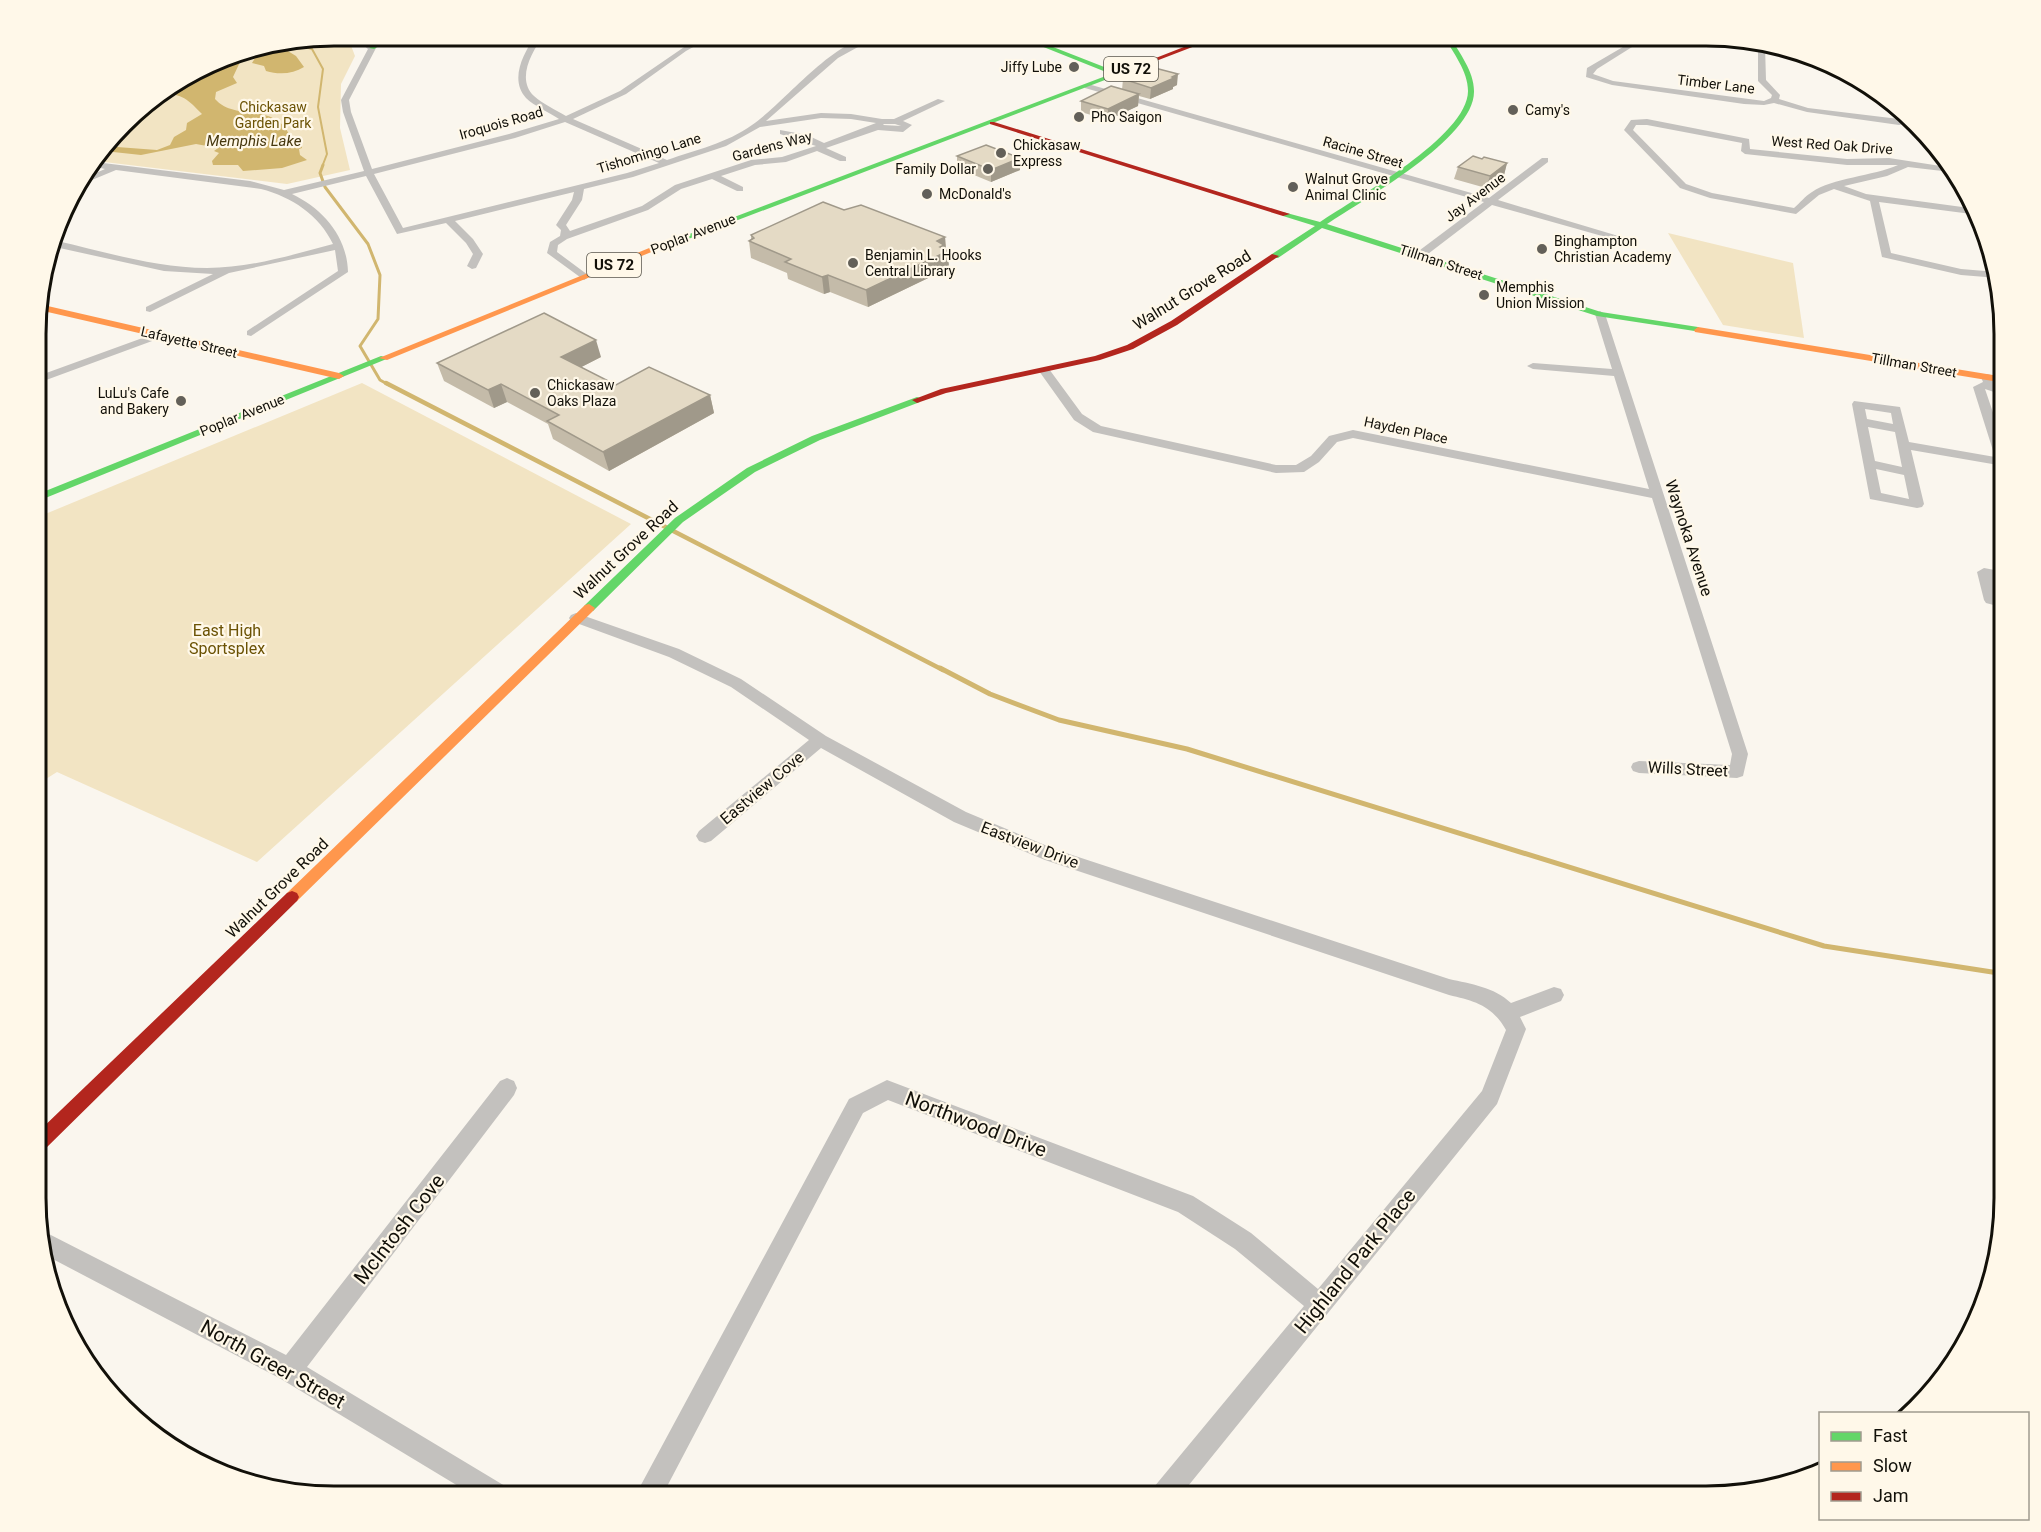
<svg xmlns="http://www.w3.org/2000/svg" width="2041" height="1532" viewBox="0 0 2041 1532" font-family="Roboto,sans-serif">
<rect width="100%" height="100%" fill="#faf6ee"/>
<path fill="#f2e4c3" d="M334,36L350,43L355,56L341,84L340,128L350,170L287,184L96,161L138,110L238,52Z
M1668,233L1793,263L1804,338L1723,325Z
M362,383L631,524L257,862L57,772L38,784V517Z"/>
<path fill="#d1b66f" d="M278,45L296,56L304,67C293,74 279,75 266,71L264,66L252,63L257,55L255,52L234,54Z
M231,56L240,62L233,77L237,83L216,92L215,99C235,122 274,101 290,136H294L292,138L301,144L302,148L299,149L300,155L307,160L282,168L243,171L238,165H213L212,161L219,153L214,151L218,148L196,144L141,155L104,151L125,126L130,131L121,137L117,147L157,150L170,145L174,137L186,130L187,123L202,114C190,102 184,94 166,94Z"/>
<g fill="none" stroke-linecap="round" stroke-linejoin="round">
<path stroke="#d1b66f" stroke-width="2" d="M292,43L312,49L323,69L318,107L327,154L322,167"/>
<path stroke="#d1b66f" stroke-width="3" d="M323,165L320,173L325,187L368,244L380,275L378,319L360,346L380,380L389,385"/>
<path stroke="#d1b66f" stroke-width="4.5" d="M386,383L943,670"/>
<path stroke="#d1b66f" stroke-width="5" d="M940,668L990,694L1059,720L1187,749L1824,946L2005,974"/>
<path fill="#c3c1be" fill-rule="evenodd" d="M352,36H361L376,48L349,100L351,112L372,169L509,134L559,119C549,112 534,106 526,98C509,79 524,53 535,36H543C532,52 516,79 534,96C543,104 556,110 566,116L620,91L693,41L703,36H713L686,51L626,94L573,119L667,160C696,150 727,143 752,125C787,101 835,36 878,36L838,58L766,121L821,113L851,114L882,119H894L938,99L945,101L903,121L912,125L903,132L878,130L826,148L846,157V161H840L817,151L786,162L755,165L721,176L743,187V191H737L712,179L681,189L648,210L567,239L558,245L557,252L588,275L589,277L584,280L547,253L550,242L560,236L561,230L556,225L572,200L574,192L455,221L473,239L483,254L476,268L472,269L467,266L473,254L466,243L446,223L397,234L366,176L292,194C323,209 347,236 348,272L251,336L247,335V331L338,271L335,250L229,273L150,312L146,311V307L213,274L164,271L55,247L57,241C106,252 156,268 207,268C249,268 292,255 333,244C319,215 292,197 261,189L116,170L75,187L80,180L105,169L92,166L95,162L250,181L284,190L364,171L343,112L341,100L368,49ZM821,118L851,119L876,123L824,143L807,135L780,130V134L816,146L782,157L751,160L675,185L642,206L570,231L566,225L582,200L584,189L633,177L726,146L760,127ZM565,122L659,163L627,173L403,228L374,174L515,138ZM895,124L901,126L883,125L884,124Z
M1640,37H1648L1597,69L1593,74L1613,81L1764,101L1771,98L1772,95L1758,81V44L1765,46L1766,80L1780,95L1779,99L1808,108L1899,119L1909,118L1913,122L1899,125L1807,112L1774,103L1764,105L1744,104L1612,85L1586,77L1587,68Z
M1088,84L1489,198L1542,158H1548V162L1498,200L1635,241L1627,243L1492,205L1424,257H1416V253L1484,202L1085,88L1084,86Z
M1647,119L1749,139L1750,149L1847,159L1889,158L1947,167L1951,172L1908,167L1887,176L1844,186L1866,194L1977,209L1979,215L1879,202L1891,253L1961,269L1997,272L1998,278L1961,275L1882,257L1870,201L1834,189L1819,195L1796,214L1710,198L1680,188L1624,130L1631,120ZM1636,125H1647L1742,143L1741,151L1745,154L1847,165H1898C1873,176 1832,178 1812,192C1805,196 1800,203 1794,208L1712,193L1686,184L1633,130Z
M1600,311L1605,314L1748,754L1743,776L1737,778L1639,773L1633,771L1631,767L1633,763L1639,761L1730,765L1732,754L1652,498L1353,438L1337,442L1319,462L1304,472L1276,473L1093,432L1074,420L1039,371L1041,369H1049L1082,414L1101,426L1276,465H1296L1311,456L1329,436L1353,430L1649,489L1614,376L1533,369L1527,366L1533,363L1612,369L1595,314Z
M159,332L165,335L163,337L38,383V376Z
M1987,374L1991,375L1994,382L2005,390V412L1999,408L1994,392L1985,389L2005,448V471L2001,470L1998,465L1911,450L1924,504L1922,507L1917,508L1870,499L1852,404L1854,401L1900,407L1909,442L1995,457L1973,387L1983,382L1981,377ZM1865,409L1891,413L1893,424L1867,419ZM1868,427L1895,432L1902,467L1875,461ZM1876,469L1904,475L1909,499L1881,493Z
M1984,568L2005,572V581L1993,579L1997,597L2005,598V608L1986,603L1984,600L1977,572Z
M576,613L679,649L741,679L826,736L966,812L1057,850L1449,979C1471,984 1494,987 1511,1003L1554,987L1561,989L1564,995L1561,1001L1520,1017L1526,1029L1497,1104L1180,1496H1150L1154,1487L1304,1306L1235,1249L1178,1212L888,1100L863,1113L662,1496H635L849,1099L887,1080L1193,1196L1251,1233L1318,1289L1482,1091L1506,1030C1492,1005 1474,1001 1449,995L1045,860L954,822L821,748L711,841L705,843L699,841L696,836L699,831L809,740L731,687L669,657L571,621L569,618L571,615Z
M507,1078L514,1081L517,1088L514,1095L307,1367L505,1486L509,1495H473L281,1379L47,1256L40,1232L43,1231L286,1355L500,1081Z"/>
<path fill="#63d668" fill-rule="evenodd" d="M389,36H396L374,49L369,48Z
M1016,36H1025L1117,72L1128,68L1131,70L670,246L663,244L1111,74Z
M1444,36H1450C1459,53 1474,71 1474,91C1475,138 1364,199 1327,224L1601,312L1698,327L1702,330L1701,332L1597,316L1322,228L1278,258H1272V254L1315,226L1283,216V212L1320,222C1356,198 1468,136 1468,91C1468,71 1453,53 1444,36Z
M381,356L389,358L38,501V494Z
M917,397L920,398V402L820,440L755,472L683,522L593,611H585L583,608L585,605L675,518L747,468L812,436Z"/>
<path fill="#ff974d" fill-rule="evenodd" d="M664,242L671,244L387,360L379,358Z
M39,304L339,373L344,376L339,379L39,310Z
M1698,327L2005,377V383L1695,332L1694,330Z
M589,604L595,608L593,611L297,901L292,903L287,901L285,897L287,893L585,605Z"/>
<path fill="#b3261e" fill-rule="evenodd" d="M1212,36H1221L1130,71L1125,70Z
M1711,37H1724L1746,41L1743,43Z
M990,122H994L1290,214L1283,216L990,124Z
M1272,254L1279,256L1177,325L1133,349L1100,360L946,393L917,403L912,400L941,389L1095,356L1127,345L1171,321Z
M292,891L297,893L299,897L297,901L43,1151L37,1153V1133L287,893Z"/>
</g>
<path fill="#c4bba9" d="M1123,79L1177,85L1173,87V89L1150,99L1139,96L1138,106L1108,120L1081,112V101L1122,90Z
M957,156L1020,170L991,182L957,168Z
M1482,159L1507,163L1504,175L1486,188L1454,179L1458,167Z
M844,210L945,237L946,249L949,268L868,307L830,292L824,294L788,279L787,273L751,258L749,241L751,240V235Z
M601,357L581,367L616,385L710,395L714,413L609,471L553,439L548,424L507,402L494,408L444,381L437,363Z"/>
<path fill="#a0998a" d="M1178,74L1177,85L1173,87V89L1150,99L1151,88Z
M1139,94L1138,106L1108,120V109Z
M1020,158V170L991,182V170Z
M1507,163L1504,175L1486,188L1490,176Z
M945,237L946,252L948,251L949,268L868,307L866,290L937,241Z
M828,275L830,292L824,294L822,277Z
M596,340L601,357L566,375L561,357Z
M501,384L507,402L494,408L488,390Z
M710,395L714,413L609,471L603,452Z"/>
<path fill="#e4dac5" stroke="#a0998a" stroke-width="1.5" d="M1151,67L1178,74L1172,77L1174,78L1151,88L1123,79Z
M1111,86L1139,94L1108,109L1081,101Z
M986,145L1020,158L991,170L957,156Z
M1473,156L1482,159L1484,157L1507,163L1490,176L1458,167Z
M823,202L844,210L861,205L945,237L937,241L944,245L940,247L948,251L866,290L828,275L822,277L785,262L791,259L749,241L754,238L751,235Z
M544,313L596,340L561,357L616,385L649,367L710,395L603,452L547,421L559,415L501,384L488,390L437,363Z"/>
<g fill="#636059" stroke="#fff8e9" stroke-width="2">
<circle cx="1074" cy="67" r="6"/>
<circle cx="1513" cy="110" r="6"/>
<circle cx="1079" cy="117" r="6"/>
<circle cx="1001" cy="153" r="6"/>
<circle cx="988" cy="169" r="6"/>
<circle cx="1293" cy="187" r="6"/>
<circle cx="927" cy="194" r="6"/>
<circle cx="1542" cy="249" r="6"/>
<circle cx="853" cy="263" r="6"/>
<circle cx="1484" cy="295" r="6"/>
<circle cx="535" cy="393" r="6"/>
<circle cx="181" cy="401" r="6"/>
</g>
<g text-anchor="middle" dominant-baseline="central" stroke-width="4.5" stroke-linejoin="round" paint-order="stroke">
<g font-size="14" fill="#121009" stroke="#fff8e9" text-anchor="start">
<text x="1062" y="67" text-anchor="end">Jiffy Lube</text>
<text x="1525" y="110">Camy's</text>
<text x="1091" y="117">Pho Saigon</text>
<text x="1013" y="145">Chickasaw<tspan x="1013" dy="16">Express</tspan></text>
<text x="976" y="169" text-anchor="end">Family Dollar</text>
<text x="1305" y="179">Walnut Grove<tspan x="1305" dy="16">Animal Clinic</tspan></text>
<text x="939" y="194">McDonald's</text>
<text x="1554" y="241">Binghampton<tspan x="1554" dy="16">Christian Academy</tspan></text>
<text x="865" y="255">Benjamin L. Hooks<tspan x="865" dy="16">Central Library</tspan></text>
<text x="1496" y="287">Memphis<tspan x="1496" dy="16">Union Mission</tspan></text>
<text x="547" y="385">Chickasaw<tspan x="547" dy="16">Oaks Plaza</tspan></text>
<text x="169" y="393" text-anchor="end">LuLu's Cafe<tspan x="169" dy="16">and Bakery</tspan></text>
</g>
<g font-size="14" fill="#121009" stroke="#fff8e9">
<text transform="translate(1716 84) rotate(7)">Timber Lane</text>
<text transform="translate(501 123) rotate(-16)">Iroquois Road</text>
<text transform="translate(1832 145) rotate(4)">West Red Oak Drive</text>
<text transform="translate(772 146) rotate(-15)">Gardens Way</text>
<text transform="translate(1363 152) rotate(16)">Racine Street</text>
<text transform="translate(649 153) rotate(-17)">Tishomingo Lane</text>
<text transform="translate(1475 197) rotate(-37)">Jay Avenue</text>
<text transform="translate(693 234) rotate(-21)">Poplar Avenue</text>
<text transform="translate(1441 262) rotate(18)">Tillman Street</text>
<text transform="translate(189 342) rotate(13)">Lafayette Street</text>
<text transform="translate(1914 365) rotate(10)">Tillman Street</text>
<text transform="translate(242 415) rotate(-22)">Poplar Avenue</text>
<text transform="translate(1406 430) rotate(12)">Hayden Place</text>
</g>
<g font-size="14" fill="#6b5204" stroke="#fff8e9">
<text x="273" y="107">Chickasaw<tspan x="273" dy="16">Garden Park</tspan></text>
</g>
<g fill="#fff8e9" stroke="#59564c" stroke-width="1.5">
<rect x="1104" y="57" width="54" height="24" rx="4.5"/>
<rect x="587" y="253" width="54" height="24" rx="4.5"/>
</g>
<g font-size="15" font-weight="bold" fill="#121009">
<text x="1131" y="69">US 72</text>
<text x="614" y="265">US 72</text>
</g>
<g font-size="15" font-style="italic" fill="#47380f" stroke="#fff8e9">
<text x="254" y="141">Memphis Lake</text>
</g>
<g font-size="16" fill="#121009" stroke="#fff8e9">
<text transform="translate(1192 290) rotate(-32)">Walnut Grove Road</text>
<text transform="translate(1689 538) rotate(72)">Waynoka Avenue</text>
<text transform="translate(626 550) rotate(-43)">Walnut Grove Road</text>
<text transform="translate(1688 769) rotate(3)">Wills Street</text>
<text transform="translate(762 788) rotate(-40)">Eastview Cove</text>
<text transform="translate(1030 845) rotate(21)">Eastview Drive</text>
<text transform="translate(277 888) rotate(-44)">Walnut Grove Road</text>
</g>
<g font-size="16" fill="#6b5204" stroke="#fff8e9">
<text x="227" y="630">East High<tspan x="227" dy="18">Sportsplex</tspan></text>
</g>
<g font-size="20" fill="#121009" stroke="#fff8e9">
<text transform="translate(976 1124) rotate(21)">Northwood Drive</text>
<text transform="translate(399 1229) rotate(-52)">McIntosh Cove</text>
<text transform="translate(1355 1261) rotate(-51)">Highland Park Place</text>
<text transform="translate(273 1364) rotate(29)">North Greer Street</text>
</g>
</g>
<path d="M0 0H2041V1532H0ZM334 46H1706A288 288 0 0 1 1994 334V1198A288 288 0 0 1 1706 1486H334A288 288 0 0 1 46 1198V334A288 288 0 0 1 334 46Z" fill="#fff8e9" fill-rule="evenodd"/>
<path fill="none" stroke="#121009" stroke-width="3" d="M334 46H1706A288 288 0 0 1 1994 334V1198A288 288 0 0 1 1706 1486H334A288 288 0 0 1 46 1198V334A288 288 0 0 1 334 46Z"/>
<rect x="1819" y="1412" width="210" height="108" fill="#fff8e9" stroke="#a09b8f" stroke-width="1.5"/>
<rect x="1831" y="1432" width="30" height="9" fill="#63d668" stroke="#a09b8f" stroke-width="1.5"/>
<text x="1873" y="1442" font-size="18" fill="#121009">Fast</text>
<rect x="1831" y="1462" width="30" height="9" fill="#ff974d" stroke="#a09b8f" stroke-width="1.5"/>
<text x="1873" y="1472" font-size="18" fill="#121009">Slow</text>
<rect x="1831" y="1492" width="30" height="9" fill="#b3261e" stroke="#a09b8f" stroke-width="1.5"/>
<text x="1873" y="1502" font-size="18" fill="#121009">Jam</text>
</svg>
